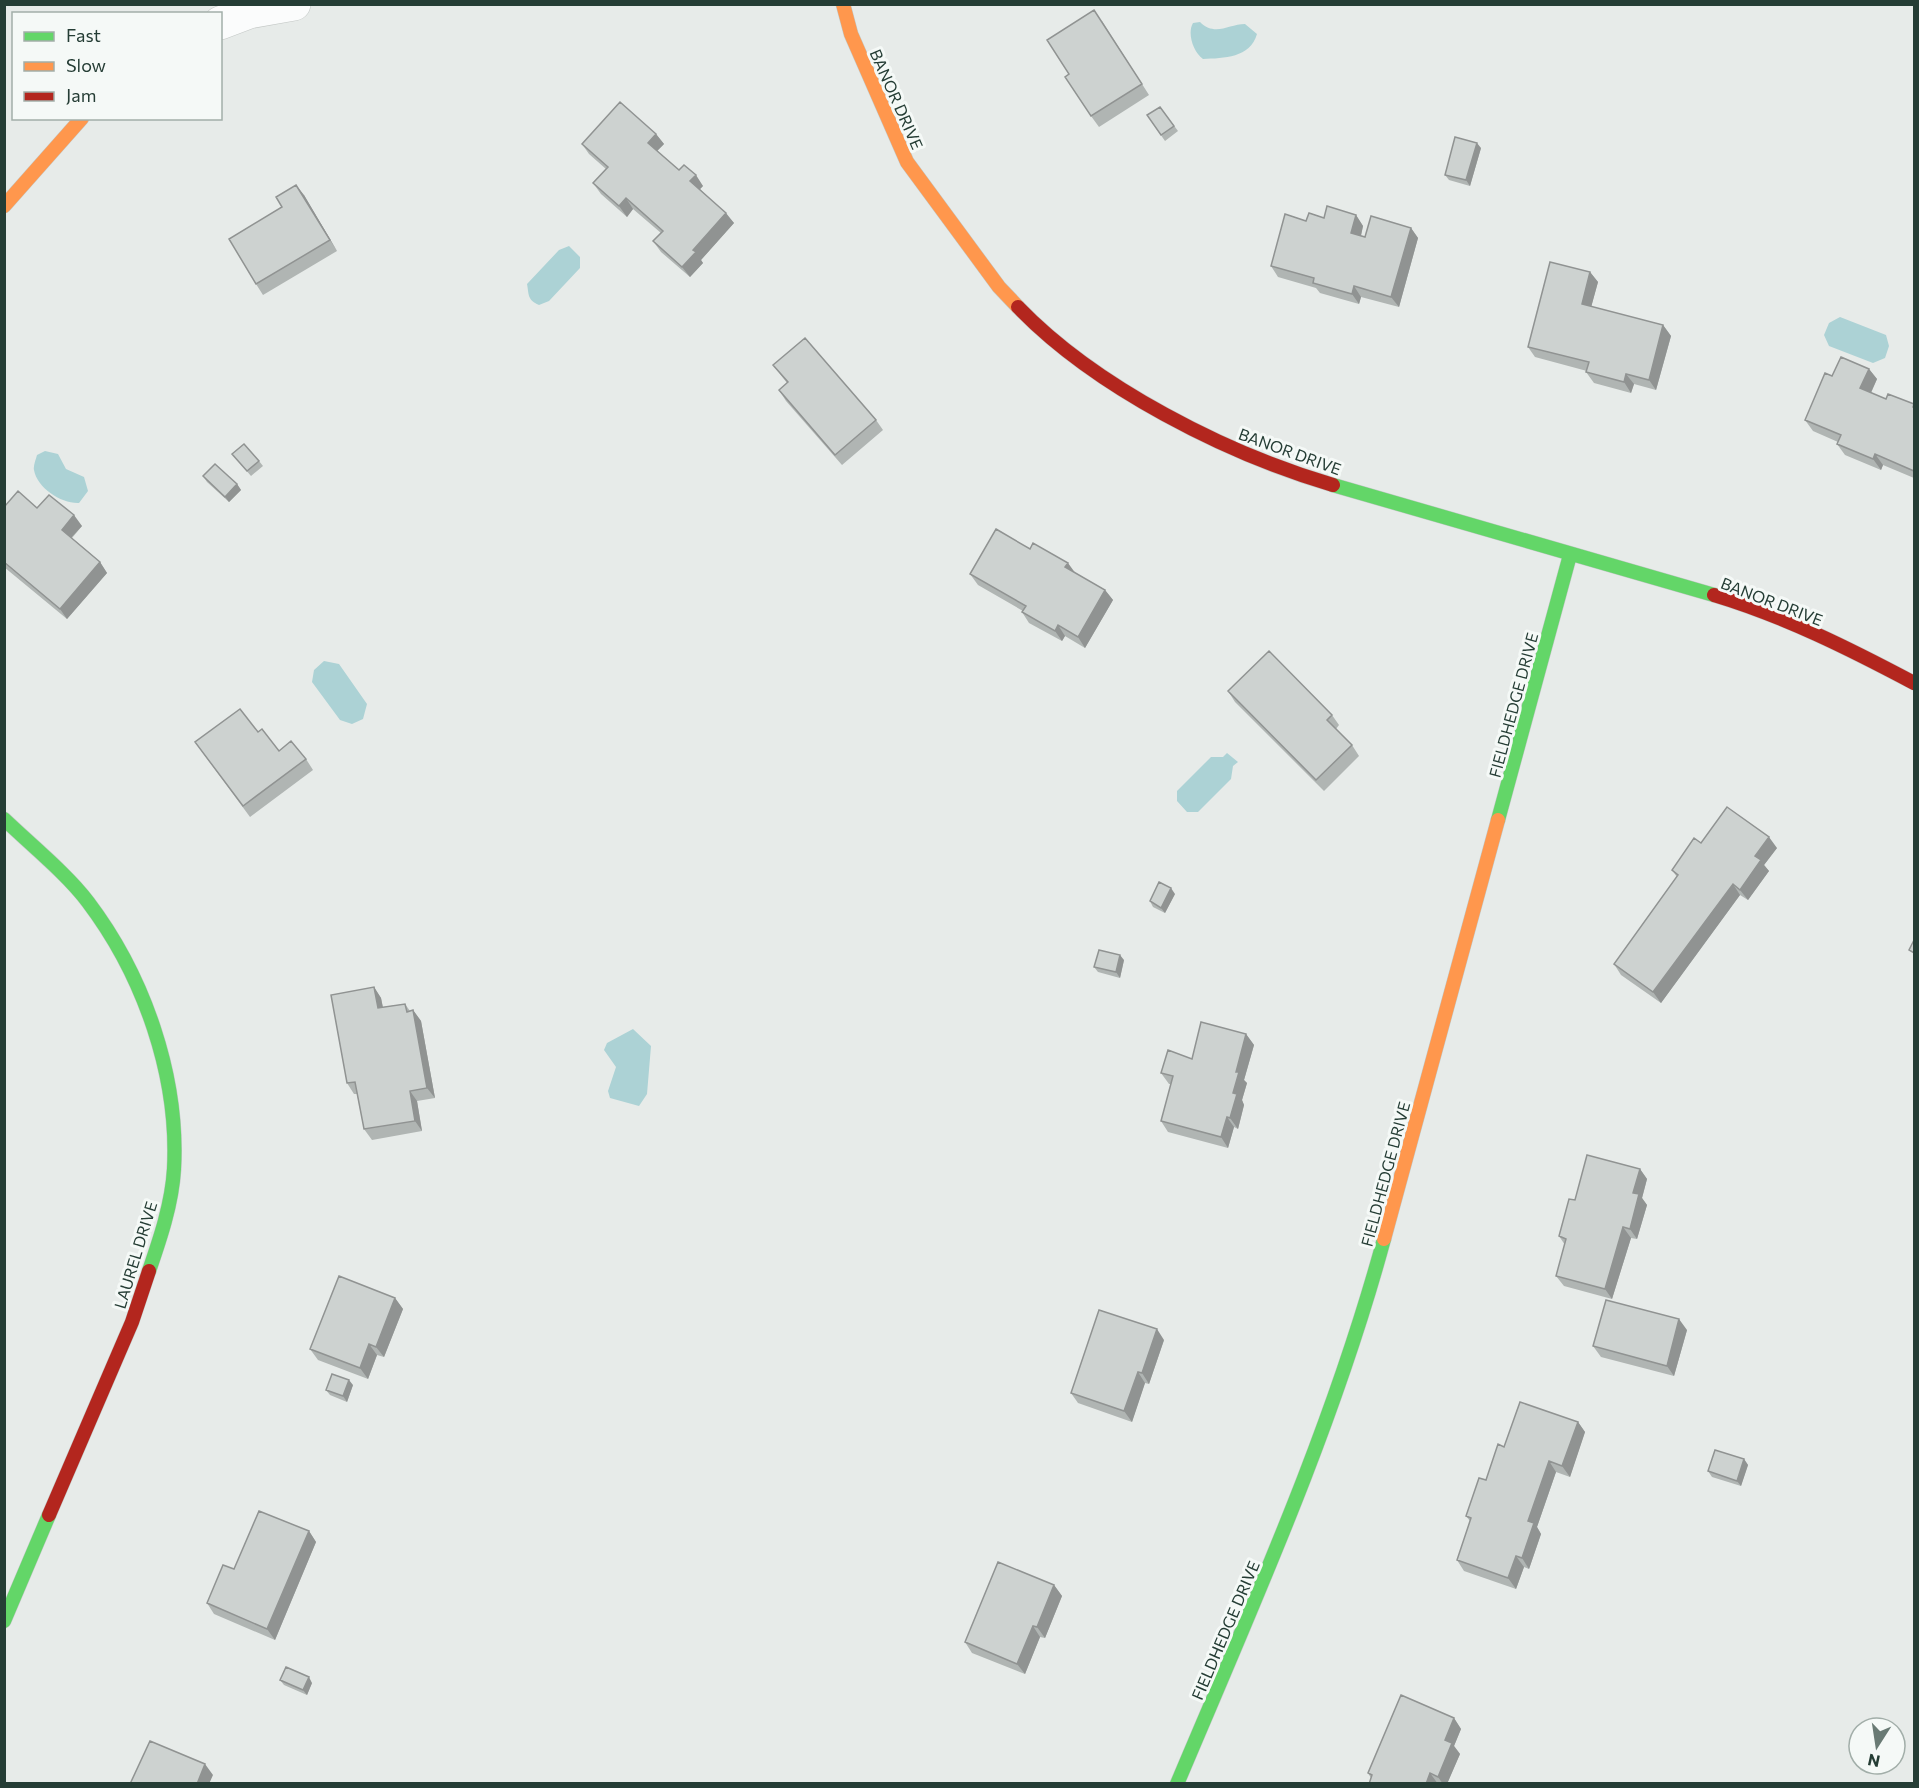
<svg xmlns="http://www.w3.org/2000/svg" width="1919" height="1788" viewBox="0 0 1919 1788" font-family="Commissioner,sans-serif">
<rect width="100%" height="100%" fill="#e7ebe9"/>
<path fill="#acd2d5" d="M1200,22C1215,37 1229,24 1245,24L1257,34C1250,58 1224,58 1203,59C1193,52 1187,33 1193,23Z
M569,246L580,257V268L549,301L539,305C527,300 529,294 527,284L559,250Z
M1840,317L1886,335L1889,346L1885,358L1873,363L1829,346L1824,335L1829,323Z
M45,451L58,454L66,469L84,477L88,491L79,503C62,504 37,488 34,470C33,466 36,459 37,455Z
M324,661L339,664L367,704L363,719L352,724L340,720L312,682L314,670Z
M1227,753L1238,762L1233,766L1231,779L1198,812H1187L1177,801V791L1211,757H1223Z
M633,1029L651,1046L647,1094L639,1106L610,1098L608,1091L616,1067L604,1050L607,1043Z"/>
<g fill="none" stroke-linecap="round" stroke-linejoin="round">
<g stroke="#c4c8c6" stroke-width="34">
<path id="street" d="M220,23L249,12L294,4"/>
</g>
<g stroke="#c2c8c6" stroke-width="15">
<path id="fast" d="M1333,485L1714,595
M4,819C30,844 67,874 88,902C144,976 179,1076 174,1169C172,1204 160,1239 149,1271
M1498,820L1570,555
M4,1621L49,1515
M1177,1784C1253,1604 1333,1427 1384,1239"/>
</g>
<g stroke="#c2c8c6" stroke-width="15">
<path id="slow" d="M843,4L851,34L907,162L999,287L1018,307
M4,206L82,118
M1384,1239L1498,820"/>
</g>
<g stroke="#c2c8c6" stroke-width="15">
<path id="jam" d="M1018,307C1095,387 1227,454 1333,485
M1714,595C1784,616 1850,649 1914,683
M49,1515L132,1322L149,1271"/>
</g>
<use href="#street" stroke="#fbfcfc" stroke-width="33"/>
<use href="#fast" stroke="#63d668" stroke-width="14"/>
<use href="#slow" stroke="#ff974d" stroke-width="14"/>
<use href="#jam" stroke="#b3261e" stroke-width="14"/>
</g>
<path fill="#b0b5b3" d="M1102,21L1149,95L1099,127L1091,116L1069,74Z
M1160,107L1178,131L1165,141L1147,115Z
M656,134L664,144L657,151L679,170L703,186L700,189L734,223L701,260L703,263L690,277L661,252L653,241L661,233L633,209L627,217L601,194L593,183L606,169L589,154L582,144Z
M1481,148L1470,186L1449,180L1445,175Z
M304,195L337,251L263,295L256,284Z
M1356,215L1363,226L1361,236L1365,237L1411,228L1418,238L1399,307L1361,297L1359,304L1320,293L1316,288L1278,277L1271,266L1306,221L1324,218Z
M1590,272L1598,282L1591,307L1663,325L1671,336L1656,390L1634,384L1631,393L1594,383L1586,372L1587,371L1535,357L1528,347Z
M773,365L876,420L883,430L842,465L786,401L779,390L787,383Z
M1869,369L1877,379L1871,393L1886,399L1914,406V478L1883,465L1881,470L1845,455L1837,444L1838,442L1813,431L1805,420L1832,376Z
M232,454L259,461L263,466L251,476Z
M203,476L237,484L241,490L229,502L207,482Z
M4,505L37,508L82,526L72,538L100,562L107,573L67,619L4,567Z
M1030,549L1105,590L1113,600L1085,648L1065,636L1062,641L1029,623L1022,612L1023,611L978,585L970,574Z
M1228,691L1332,715L1339,725L1336,729L1352,745L1359,756L1324,791L1235,702Z
M258,732L279,751L306,759L313,770L250,817L203,753Z
M1701,843L1777,848L1764,865L1769,871L1748,900L1740,895L1661,1003L1621,975L1614,964L1677,877L1672,870Z
M1175,894L1165,913L1153,907L1150,901Z
M1124,960L1120,978L1098,972L1094,967Z
M374,987L381,998L383,1007L405,1004L410,1011L413,1010L421,1021L435,1098L417,1101L422,1131L372,1140L364,1129L357,1094H354L347,1083Z
M1246,1034L1254,1045L1244,1080L1247,1083L1242,1100L1244,1105L1238,1129L1234,1127L1228,1148L1168,1132L1161,1121L1171,1084H1169L1161,1073Z
M1640,1169L1647,1179L1642,1198L1647,1205L1637,1239L1631,1238L1612,1299L1564,1286L1556,1276L1565,1245L1559,1236L1575,1200Z
M395,1298L403,1309L384,1357L377,1355L368,1379L318,1360L310,1349Z
M1687,1330L1674,1376L1601,1357L1593,1346Z
M1164,1340L1149,1384L1145,1383L1132,1422L1078,1403L1071,1393Z
M353,1385L347,1402L330,1395L326,1390Z
M1578,1422L1585,1432L1570,1477L1556,1472L1537,1527L1541,1534L1529,1569L1524,1567L1516,1589L1464,1571L1457,1560L1470,1521L1466,1516L1486,1480Z
M1744,1459L1748,1465L1741,1486L1712,1477L1708,1471Z
M309,1531L316,1542L275,1640L214,1614L207,1603L234,1569Z
M1054,1585L1062,1596L1045,1638L1040,1637L1025,1674L972,1653L965,1642Z
M280,1680L312,1683L307,1695L284,1685Z
M1454,1718L1461,1729L1454,1746L1460,1754L1447,1784H1369L1371,1778L1368,1773Z"/>
<path fill="#909392" d="M656,134L664,144L655,153L648,143Z
M1477,143L1481,148L1470,186L1466,180Z
M696,175L703,186L698,191L690,181Z
M296,185L304,195L337,251L330,240Z
M626,198L633,209L627,217L619,206Z
M726,213L734,223L701,260L703,263L690,277L682,267L693,250Z
M1356,215L1363,226L1359,244L1351,233Z
M1411,228L1418,238L1399,307L1391,297Z
M1590,272L1598,282L1589,315L1582,304Z
M1354,286L1361,297L1359,304L1352,294Z
M1663,325L1671,336L1656,390L1649,380Z
M1869,369L1877,379L1868,399L1860,388Z
M1626,374L1634,384L1631,393L1624,382Z
M1875,454L1883,465L1881,470L1873,459Z
M237,484L241,490L229,502L225,497Z
M74,515L82,526L69,540L62,530Z
M100,562L107,573L67,619L60,609Z
M1068,563L1076,574L1065,567Z
M1105,590L1113,600L1085,648L1078,637Z
M1058,625L1065,636L1062,641L1055,631Z
M1769,837L1777,848L1764,865L1769,871L1748,900L1740,890L1755,856Z
M1733,884L1740,895L1661,1003L1653,992Z
M1171,888L1175,894L1165,913L1161,908Z
M1120,955L1124,960L1120,978L1116,972Z
M374,987L381,998L385,1019L378,1008Z
M413,1010L421,1021L435,1098L427,1088Z
M1246,1034L1254,1045L1244,1080L1247,1083L1242,1100L1244,1105L1238,1129L1230,1118L1236,1072Z
M410,1091L417,1101L422,1131L415,1121Z
M1227,1117L1234,1127L1228,1148L1221,1137Z
M1640,1169L1647,1179L1642,1198L1647,1205L1637,1239L1630,1229L1633,1193Z
M1623,1227L1631,1238L1612,1299L1605,1289Z
M395,1298L403,1309L384,1357L376,1347Z
M1679,1319L1687,1330L1674,1376L1667,1366Z
M1157,1329L1164,1340L1149,1384L1142,1373Z
M369,1344L377,1355L368,1379L360,1368Z
M1138,1372L1145,1383L1132,1422L1124,1411Z
M349,1380L353,1385L347,1402L343,1396Z
M1578,1422L1585,1432L1570,1477L1562,1466Z
M1744,1459L1748,1465L1741,1486L1737,1481Z
M1549,1461L1556,1472L1537,1527L1541,1534L1529,1569L1522,1558L1528,1521Z
M309,1531L316,1542L275,1640L267,1629Z
M1516,1556L1524,1567L1516,1589L1508,1578Z
M1054,1585L1062,1596L1045,1638L1037,1627Z
M1033,1626L1040,1637L1025,1674L1017,1664Z
M309,1677L312,1683L307,1695L303,1690Z
M1454,1718L1461,1729L1454,1746L1460,1754L1447,1784H1443L1438,1777L1445,1740Z
M205,1764L213,1775L209,1784H197Z
M1430,1773L1438,1784H1426Z"/>
<path fill="#cdd2d0" stroke="#909392" stroke-width="1.5" d="M1094,10L1142,84L1091,116L1065,77L1069,74L1047,40Z
M620,102L656,134L648,143L679,170L684,165L696,175L690,181L726,213L693,250L696,252L682,267L653,241L663,231L626,198L619,206L593,183L608,167L582,144Z
M1160,107L1174,126L1161,135L1147,115Z
M1455,137L1477,143L1466,180L1445,175Z
M296,185L330,240L256,284L229,239L282,207L276,197Z
M1327,206L1356,215L1351,233L1365,237L1371,216L1411,228L1391,297L1354,286L1352,294L1313,283L1314,278L1271,266L1285,214L1306,221L1309,213L1324,218Z
M1550,262L1590,272L1582,304L1663,325L1649,380L1626,374L1624,382L1586,372L1589,362L1528,347Z
M805,338L876,420L835,455L779,390L788,382L773,365Z
M1841,357L1869,369L1860,388L1886,399L1888,394L1914,404L1913,407L1914,408V471L1875,454L1873,459L1837,444L1841,435L1805,420L1825,373L1832,376Z
M244,444L259,461L247,471L232,454Z
M215,464L237,484L225,497L203,476Z
M18,491L37,508L49,495L74,515L62,530L100,562L60,609L4,562V505L5,506Z
M996,529L1030,549L1033,543L1068,563L1065,567L1105,590L1078,637L1058,625L1055,631L1022,612L1026,606L970,574Z
M1269,651L1332,715L1327,720L1352,745L1316,780L1228,691Z
M240,709L258,732L262,729L279,751L291,741L306,759L243,806L195,742Z
M1727,807L1769,837L1755,856L1761,860L1740,890L1733,884L1653,992L1614,964L1678,875L1672,870L1694,838L1701,843Z
M1159,882L1171,888L1161,908L1150,901Z
M1914,940V953L1909,950Z
M1099,950L1120,955L1116,972L1094,967Z
M374,987L378,1008L405,1004L407,1012L413,1010L427,1088L410,1091L415,1121L364,1129L355,1082L347,1083L331,995Z
M1201,1022L1246,1034L1236,1072H1239L1233,1093L1237,1094L1230,1118L1227,1117L1221,1137L1161,1121L1173,1076L1161,1073L1168,1050L1192,1059Z
M1587,1155L1640,1169L1633,1193L1639,1194L1630,1229L1623,1227L1605,1289L1556,1276L1566,1239L1559,1236L1569,1199L1575,1200Z
M339,1276L395,1298L376,1347L369,1344L360,1368L310,1349Z
M1606,1300L1679,1319L1667,1366L1593,1346Z
M1099,1310L1157,1329L1142,1373L1138,1372L1124,1411L1071,1393Z
M332,1374L349,1380L343,1396L326,1390Z
M1520,1402L1578,1422L1562,1466L1549,1461L1528,1521L1534,1523L1522,1558L1516,1556L1508,1578L1457,1560L1471,1518L1466,1516L1479,1478L1486,1480L1498,1444L1504,1447Z
M1715,1450L1744,1459L1737,1481L1708,1471Z
M259,1511L309,1531L267,1629L207,1603L223,1565L234,1569Z
M998,1562L1054,1585L1037,1627L1033,1626L1017,1664L965,1642Z
M286,1667L309,1677L303,1690L280,1680Z
M1401,1695L1454,1718L1445,1740L1452,1743L1438,1777L1430,1773L1426,1784H1369L1372,1775L1368,1773Z
M150,1741L205,1764L197,1784H130Z"/>
<g text-anchor="middle" dominant-baseline="central" stroke-width="6" stroke-linejoin="round" paint-order="stroke">
<g font-size="16" fill="#253d35" stroke="#f5f9f7">
<text transform="translate(897 99) rotate(66)">BANOR DRIVE</text>
<text transform="translate(1290 451) rotate(20)">BANOR DRIVE</text>
<text transform="translate(1772 601) rotate(21)">BANOR DRIVE</text>
<text transform="translate(1513 705) rotate(-75)">FIELDHEDGE DRIVE</text>
<text transform="translate(1385 1174) rotate(-75)">FIELDHEDGE DRIVE</text>
<text transform="translate(135 1255) rotate(-73)">LAUREL DRIVE</text>
<text transform="translate(1225 1630) rotate(-67)">FIELDHEDGE DRIVE</text>
</g>
</g>
<rect width="1919" height="1788" fill="none" stroke="#253d35" stroke-width="12"/>
<rect x="12" y="12" width="210" height="108" fill="#f5f9f7" stroke="#a2aea9" stroke-width="1.5"/>
<rect x="24" y="32" width="30" height="9" fill="#63d668" stroke="#a2aea9" stroke-width="1.5"/>
<text x="66" y="42" font-size="18" fill="#253d35">Fast</text>
<rect x="24" y="62" width="30" height="9" fill="#ff974d" stroke="#a2aea9" stroke-width="1.5"/>
<text x="66" y="72" font-size="18" fill="#253d35">Slow</text>
<rect x="24" y="92" width="30" height="9" fill="#b3261e" stroke="#a2aea9" stroke-width="1.5"/>
<text x="66" y="102" font-size="18" fill="#253d35">Jam</text>
<g transform="translate(1877 1746) rotate(192)"><circle r="28" fill="#f5f9f7" stroke="#a2aea9" stroke-width="1.5"/>
<path d="M0-4.5L10 22L0 15L-10 22Z" fill="#697a74"/>
<text y="-9" font-size="16" font-weight="bold" text-anchor="middle" fill="#253d35">N</text>
</g>
</svg>
